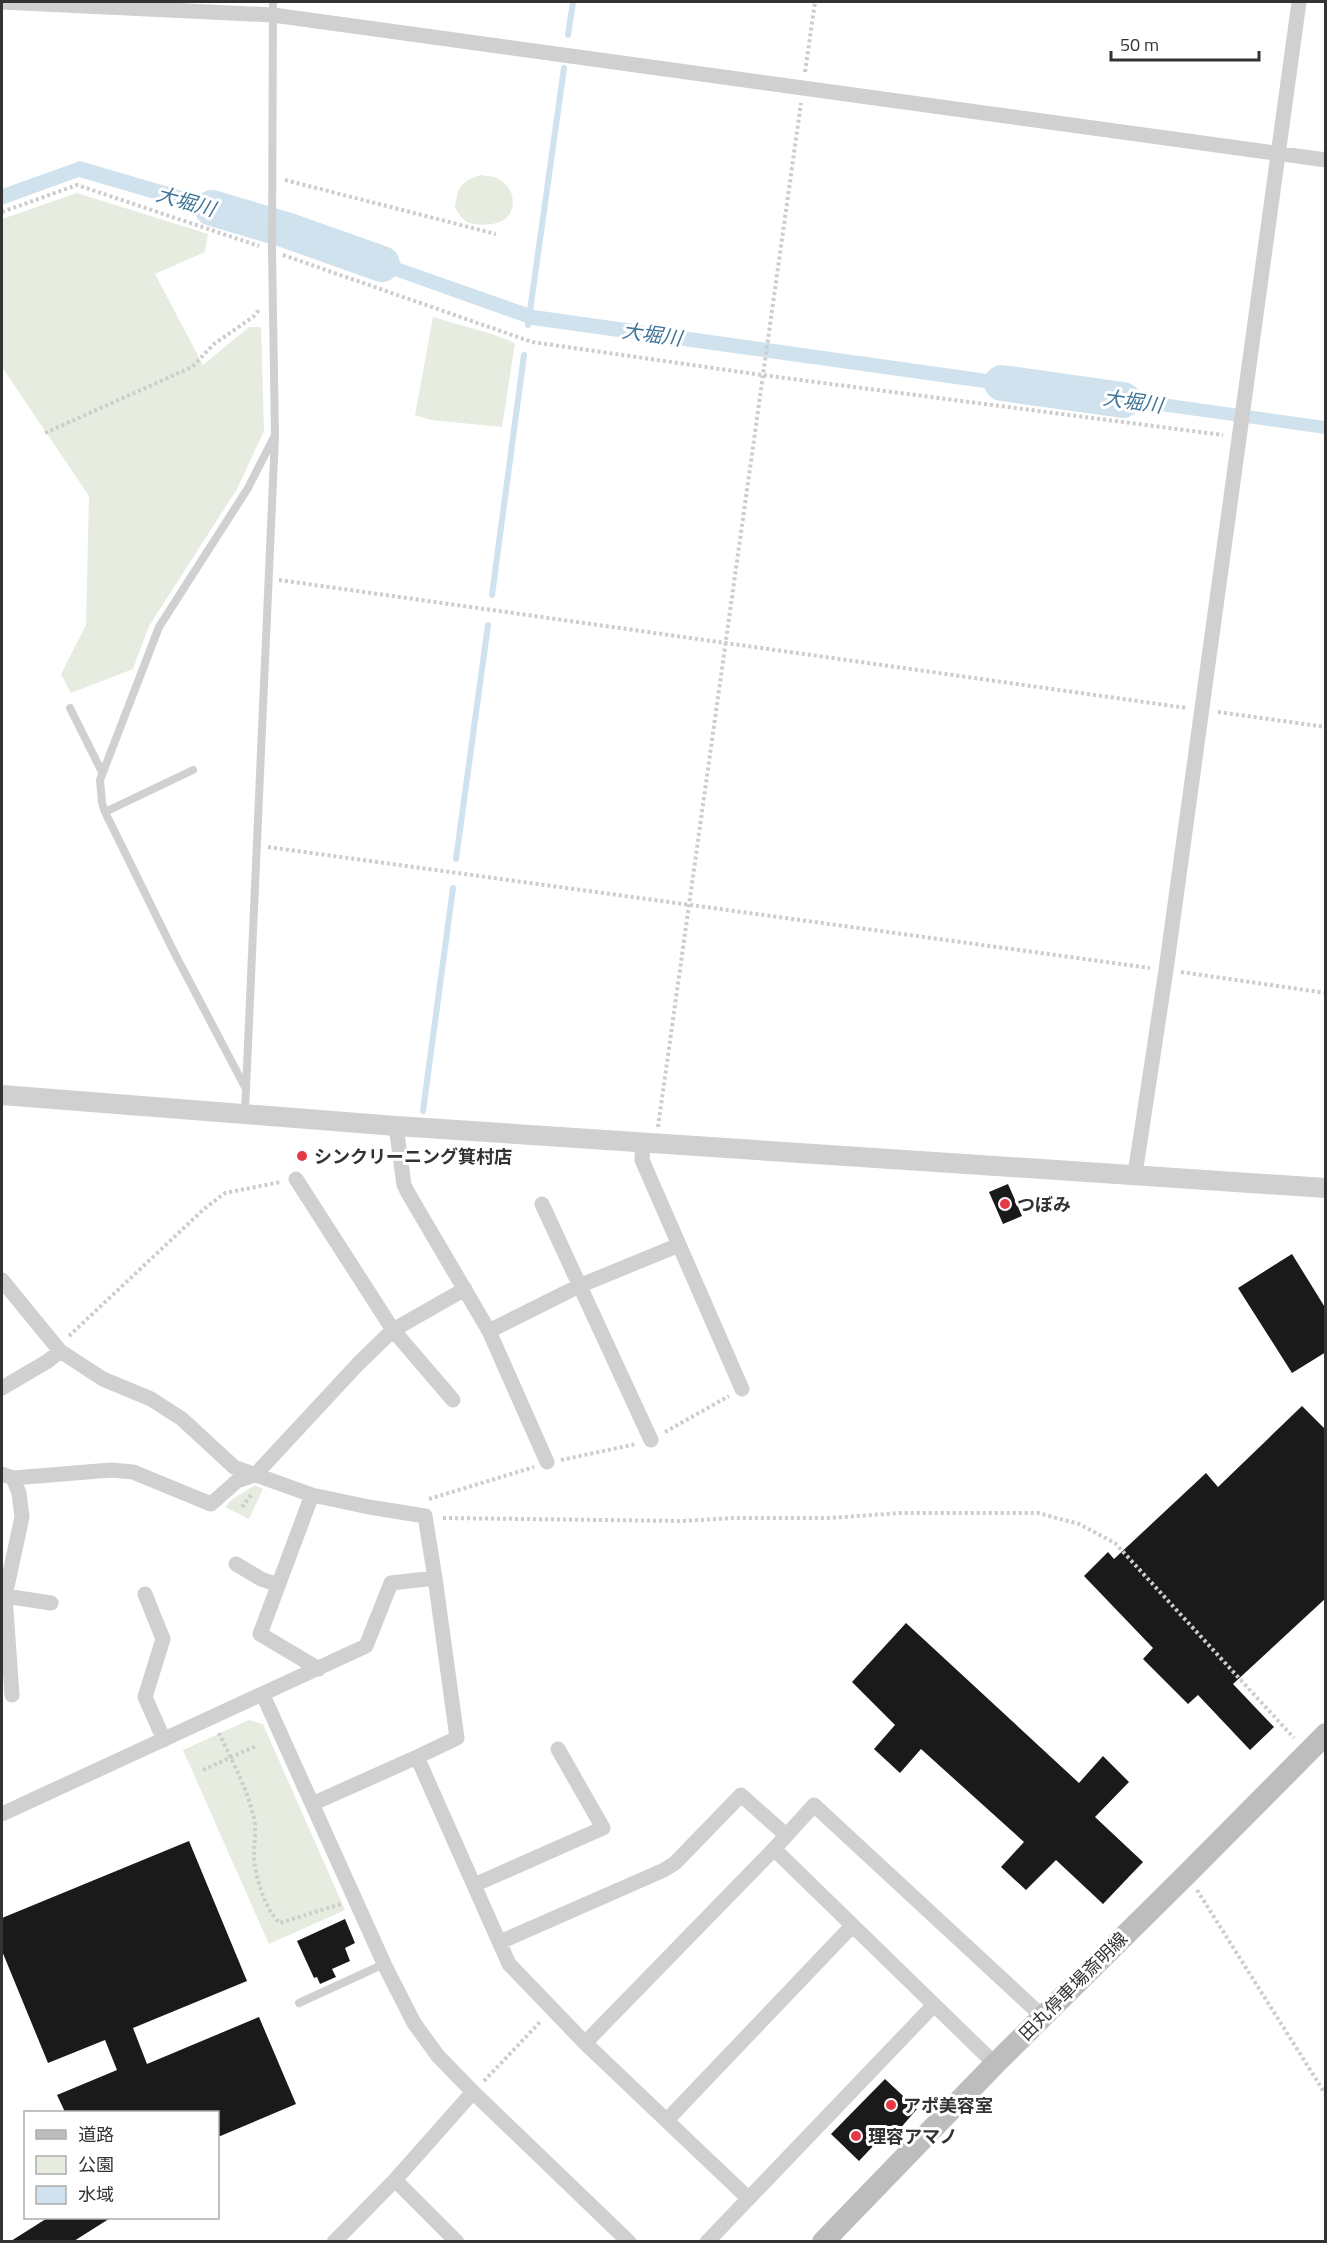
<svg xmlns="http://www.w3.org/2000/svg" width="1327" height="2243" viewBox="0 0 1327 2243" font-family="'Titillium Web','Noto Sans JP',sans-serif">
<rect width="100%" height="100%" fill="#fff"/>
<path fill="#e6ecdf" d="M481,175C486,176 494,176 499,179C514,187 518,209 505,219C496,226 477,226 467,222C462,219 458,212 455,208C458,186 460,182 481,175Z
M77,193L208,234L205,252L155,274L203,365L249,327H261L264,431L237,489L149,626L133,669L71,693L61,674L86,625L89,496L2,367V219Z
M433,317L492,334L515,343L502,427L431,420L415,415Z
M255,1485L263,1489L249,1519L225,1507L231,1500Z
M249,1720L263,1724L345,1910L269,1944L183,1750Z"/>
<path fill="#cfe2ee" d="M80,161L258,213L257,229L79,177L2,205V189Z
M288,222L303,230L300,243L286,238Z
M337,241L534,310L1051,383L1049,397L532,325L333,254Z
M1077,386L1325,421V434L1074,399Z"/>
<g fill="none" stroke-linecap="round" stroke-linejoin="round">
<path stroke="#cfe2ee" stroke-width="6" d="M568,35L573,2
M528,325L564,68
M492,595L524,355
M456,859L488,625
M423,1111L453,888"/>
<path stroke="#cfe2ee" stroke-width="36" d="M212,208L286,230L382,264
M1002,383L1123,400"/>
</g>
<path fill="#1a1a1a" d="M1008,1184L1022,1216L1003,1224L989,1192Z
M1292,1254L1326,1309V1352L1292,1373L1238,1288Z
M1302,1406L1326,1430V1598L1233,1684L1274,1727L1250,1750L1198,1695L1188,1704L1143,1659L1153,1648L1084,1576L1108,1552L1114,1559L1206,1473L1218,1487Z
M906,1623L1079,1783L1103,1756L1129,1782L1095,1817L1143,1862L1103,1904L1056,1860L1026,1890L1001,1867L1024,1842L921,1749L900,1773L874,1749L895,1725L852,1682Z
M189,1841L247,1981L133,2028L147,2064L259,2017L296,2104L218,2137V2112H65L57,2095L117,2070L105,2040L48,2063L2,1951V1918Z
M345,1919L355,1943L345,1948L350,1961L332,1969L336,1977L320,1984L317,1977L314,1978L297,1941Z
M885,2079L917,2109L898,2131L892,2126L859,2161L831,2134Z
M49,2217H112L74,2241H11Z"/>
<g fill="none" stroke-linecap="round" stroke-linejoin="round">
<path stroke="#cdcdcd" stroke-width="4" stroke-dasharray="3 3" stroke-linecap="butt" d="M805,72L815,2
M285,180L496,234
M2,212L77,185L259,246
M283,255L532,342L762,375L1223,435
M45,433L192,367L214,344L253,317L260,309
M279,580L1187,708
M1218,712L1326,727
M268,847L1150,968
M1181,972L1326,993
M658,1127L801,103
M69,1336L204,1209L225,1193L281,1182
M665,1432L729,1396
M561,1460L636,1444
M429,1499L534,1467
M242,1507L252,1494
M443,1518L682,1521L734,1518H830L900,1513H1038L1079,1524L1115,1543L1294,1738
M219,1733C231,1759 246,1786 253,1814C257,1828 254,1842 254,1856C254,1874 266,1912 280,1923L341,1904
M203,1770L256,1746
M1197,1890L1326,2095
M484,2081L541,2021"/>
<path stroke="#d0d0d0" stroke-width="8" d="M70,708L102,772
M105,812L193,770
M246,1089L174,952L105,812L102,803L100,780L159,627L248,488L274,437
M245,1112L275,436L272,251L273,2
M299,2003L384,1964"/>
<path stroke="#d0d0d0" stroke-width="15" d="M2,2L273,15L1326,160
M396,1126L404,1185L408,1193L489,1331L547,1462
M643,1141L642,1160L742,1389
M1135,1174L1166,970L1299,2
M296,1179L393,1330L453,1400
M542,1204L651,1440
M2,1280L60,1351L103,1379L151,1399L182,1419L234,1467L312,1495L369,1507L425,1516L435,1578
M489,1331L579,1286L679,1245
M2,1388L48,1361L60,1351
M2,1474L13,1478L111,1470L133,1472L211,1504L237,1481L255,1475L358,1364L393,1330L465,1289
M312,1495L260,1634L319,1669
M236,1564L261,1579L278,1585
M145,1594L163,1639L145,1697L164,1740
M2,1596H5L22,1517L19,1493L13,1478
M12,1695L5,1596L51,1603
M263,1695L386,1968L414,2023L438,2056L473,2092L629,2242
M312,1804L417,1757
M2,1814L366,1646L391,1583L435,1578L457,1738L417,1757L509,1964L585,2043L748,2198
M774,1849L995,2064
M474,1885L603,1828L558,1749
M500,1942L664,1870L675,1863L741,1795L786,1835
M585,2043L774,1849L814,1805L1042,2016
M667,2120L852,1926
M395,2180L457,2242
M334,2242L395,2180L473,2092
M707,2242L933,2006"/>
<path stroke="#d0d0d0" stroke-width="20" d="M2,1095L396,1126L1326,1188"/>
<path stroke="#bdbdbd" stroke-width="22" d="M823,2242L995,2064L1187,1874L1326,1734"/>
</g>
<g fill="#e63946" stroke="#fff" stroke-width="2">
<circle cx="302" cy="1156" r="6"/>
<circle cx="1005" cy="1204" r="6"/>
<circle cx="891" cy="2105" r="6"/>
<circle cx="856" cy="2136" r="6"/>
</g>
<g text-anchor="middle" dominant-baseline="central" stroke-width="6" stroke-linejoin="round" paint-order="stroke">
<g font-size="18" font-weight="bold" fill="#333" stroke="#fff" text-anchor="start">
<text x="314" y="1156">シンクリーニング箕村店</text>
<text x="1017" y="1204">つぼみ</text>
<text x="903" y="2105">アポ美容室</text>
<text x="868" y="2136">理容アマノ</text>
</g>
<g font-size="18" fill="#333" stroke="#fff">
<text transform="translate(1073 1986) rotate(-45)">田丸停車場斎明線</text>
</g>
<g font-size="20" font-style="italic" fill="#3f7597" stroke="#fff">
<text transform="translate(186 201) rotate(16)">大堀川</text>
<text transform="translate(652 334) rotate(8)">大堀川</text>
<text transform="translate(1133 401) rotate(8)">大堀川</text>
</g>
</g>
<rect width="1327" height="2243" fill="none" stroke="#333333" stroke-width="6"/>
<rect x="24" y="2111" width="195" height="108" fill="#ffffff" stroke="#adadad" stroke-width="1.5"/>
<rect x="36" y="2130" width="30" height="9" fill="#bdbdbd" stroke="#adadad" stroke-width="1.5"/>
<text x="78" y="2141" font-size="18" fill="#333333">道路</text>
<rect x="36" y="2156" width="30" height="18" fill="#e6ecdf" stroke="#adadad" stroke-width="1.5"/>
<text x="78" y="2171" font-size="18" fill="#333333">公園</text>
<rect x="36" y="2186" width="30" height="18" fill="#cfe2ee" stroke="#adadad" stroke-width="1.5"/>
<text x="78" y="2201" font-size="18" fill="#333333">水域</text>
<path d="M1111 51v9h148v-9" fill="none" stroke="#333333" stroke-width="3"/>
<text x="1120" y="51" font-size="18" fill="#333333" stroke="#ffffff" stroke-width="4.5" paint-order="stroke">50 m</text>
</svg>
